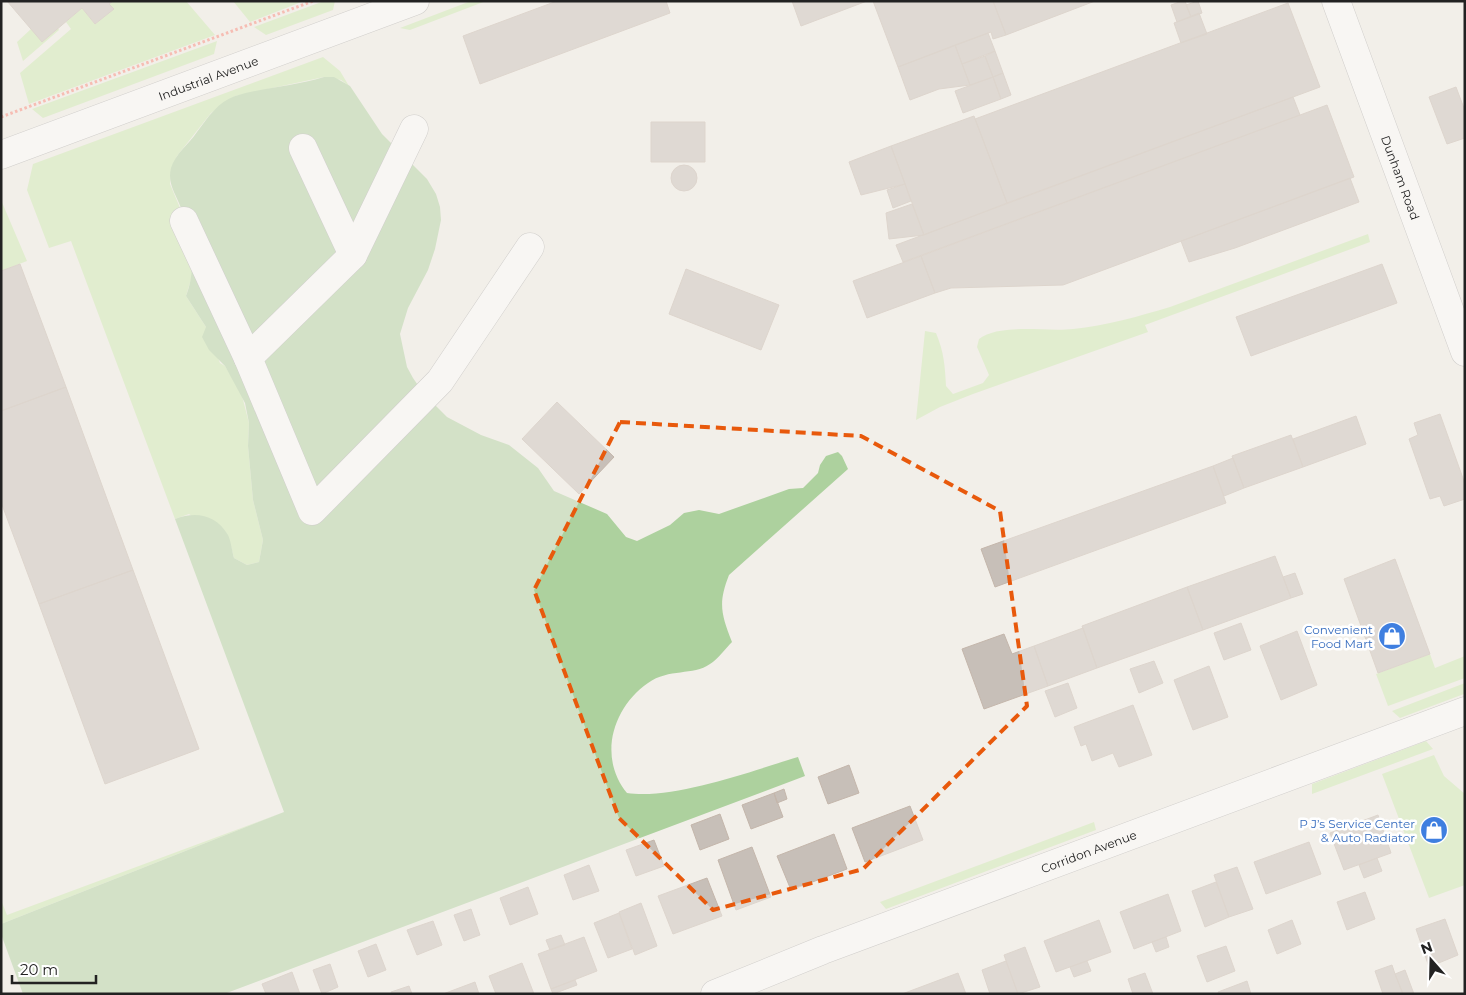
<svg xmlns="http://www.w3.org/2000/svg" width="1466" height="995" viewBox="0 0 1466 995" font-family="Montserrat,sans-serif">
<rect width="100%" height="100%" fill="#f2efe9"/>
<path fill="#cdebb0" d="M113,1H186L215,35L29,104L20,73L71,29L66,22L82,8L95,24L113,9L109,4Z
M233,1H304L250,22Z
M324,1H335L333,10L266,35L254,27Z
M471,1H486L410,30L400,28Z
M58,28L59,30L23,61L17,42L31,29Z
M217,41L214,54L43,118L32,109Z
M323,57L340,71L349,86L341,80L324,77L235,96L211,113L177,156L171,170L170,184L188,227L193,273L186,296L206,327L220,363L225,366L241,392L249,423L248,446L253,500L263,540L259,562L247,565L234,558L230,543L189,514L175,519L71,241L49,248L27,190L33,164Z
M1,200L27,261L1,271Z
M1368,234L1370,242L1145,325L1148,332L973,394L940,407L916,420L925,331L936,333C944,352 945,366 946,386L953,394L983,383L989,375L977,347L979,339C1000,323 1045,332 1073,329C1106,326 1139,316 1170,307Z
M1430,654L1435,668L1465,656V678L1388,706L1376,674Z
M1465,683L1464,694L1400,718L1392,711Z
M1426,741L1433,749L1312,794V784Z
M1434,755L1444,776L1465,794V885L1429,898L1382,774Z
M284,812L1,924V900L7,915Z
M1094,822L1096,830L886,909L880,902Z"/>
<path fill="#add19e" d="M324,77H334L350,86L382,134L427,179L436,194L440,207L441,220L435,249L428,270L408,308L400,334L407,367L413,378L424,394L447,417L481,435L509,445L538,468L554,491L607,514L626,537L637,541L670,525L684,513L699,510L719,514L789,489L803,488L818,473L820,465L826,456L838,452L842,456L848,469L729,575C718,603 721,614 732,642C725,649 718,659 710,664C693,676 669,668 648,683C612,708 598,758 627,793C673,800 752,771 798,757L805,776L224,994H23L1,934V924L284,812L175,519C195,511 216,514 228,535C231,541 232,551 234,558L247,565L259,562L263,540L253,500L248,446L249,423L245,403L225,366L209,350L202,337L206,327L186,296C197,269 192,234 181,208C176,194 167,184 171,168C175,154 189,144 197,132C208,117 218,102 235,96C265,87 295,86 324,77Z"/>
<path fill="#c7bfb8" stroke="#c4b6ab" d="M7,1H113L109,4L114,9L95,24L82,8L42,42Z
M557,1H666L670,13L480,84L463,36Z
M792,1H867L801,26Z
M873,1H993L1006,35L993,39L991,32L898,67Z
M993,1H1095L1006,35Z
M1182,1H1185L1191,17L1177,22L1171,5Z
M1198,1L1202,13L1191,17L1186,5Z
M1288,3L1320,87L1007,203L975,119Z
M1199,13L1207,34L1181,43L1174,23Z
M988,33L995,51L962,64L955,45Z
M955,45L970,85L939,89L910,100L898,67Z
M995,51L1003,73L993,77L985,56Z
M985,56L993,77L970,85L962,64Z
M1003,73L1011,95L1001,99L993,77Z
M993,77L1001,99L963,113L955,91Z
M1456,87L1465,111V138L1447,144L1429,97Z
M1293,97L1300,115L903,262L896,245Z
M1327,105L1354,177L1063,285L951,288L935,293L921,256Z
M974,116L1007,203L924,235L891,146Z
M651,122H705V162H651Z
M891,146L905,184L861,195L849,162Z
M671 178a13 13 0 1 1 26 0a13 13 0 1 1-26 0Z
M1350,178L1359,202L1235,248L1189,262L1181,241Z
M905,184L911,201L893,208L887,190Z
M912,204L924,235L889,239L886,213Z
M921,256L935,293L867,318L853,281Z
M20,264L66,387L1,411V271Z
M1382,264L1397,303L1251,356L1236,317Z
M686,269L779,305L761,350L669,314Z
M66,387L133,570L39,604L1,502V411Z
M557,402L614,457L579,494L522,439Z
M1440,414L1465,484V499L1444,506L1440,496L1430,499L1409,439L1418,435L1414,423Z
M1356,416L1366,444L1303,467L1293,439Z
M1291,435L1303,467L1244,488L1232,456Z
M1233,458L1244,488L1224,496L1213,466Z
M1213,466L1226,503L995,587L981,549Z
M1275,556L1291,598L1203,630L1187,587Z
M1395,559L1430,654L1378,673L1344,579Z
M133,570L199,749L105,784L39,604Z
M1295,573L1303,594L1291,598L1283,577Z
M1187,587L1203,630L1097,668L1082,626Z
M1241,623L1251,650L1224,660L1214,633Z
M1083,628L1097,668L1048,686L1034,646Z
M1297,631L1317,685L1281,700L1260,646Z
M1004,634L1012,654L1034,646L1048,686L984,709L962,649Z
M1154,661L1163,683L1139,693L1130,669Z
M1209,666L1228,717L1193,730L1174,680Z
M1068,683L1077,708L1055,717L1045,691Z
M1133,705L1152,755L1119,767L1113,753L1092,761L1086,744L1081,746L1074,727Z
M849,765L859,793L828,804L818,777Z
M784,789L787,799L777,803L774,793Z
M774,793L783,817L751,829L742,805Z
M910,806L923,840L865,862L852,828Z
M720,814L729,839L700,850L691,825Z
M1378,815L1391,853L1344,870L1330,833Z
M834,834L847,869L791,890L777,856Z
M654,840L664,866L636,876L626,850Z
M1309,842L1321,874L1266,894L1254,862Z
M752,847L771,897L736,910L718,860Z
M1377,858L1382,871L1364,878L1359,865Z
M589,865L599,891L573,900L564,875Z
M1237,867L1253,909L1229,917L1214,875Z
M707,878L722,916L673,934L658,896Z
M1216,882L1229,917L1205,927L1192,891Z
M528,887L538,914L510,925L500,898Z
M1365,892L1375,919L1347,930L1337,902Z
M1168,894L1181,931L1134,949L1120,912Z
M641,903L657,946L635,955L619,912Z
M471,909L480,935L464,941L454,915Z
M619,913L632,949L608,958L594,923Z
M1445,919L1458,955L1429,967L1416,929Z
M1099,920L1111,952L1056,972L1044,941Z
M1292,920L1301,944L1277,954L1268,930Z
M433,921L442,945L417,955L407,930Z
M561,935L565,945L550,950L546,940Z
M584,937L597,971L551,989L538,954Z
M1166,937L1169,947L1156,952L1152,942Z
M376,944L386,970L368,977L358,951Z
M1226,946L1235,971L1207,982L1197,956Z
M1025,947L1040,987L1018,994L1004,955Z
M1006,961L1018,994H990L982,970Z
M1087,961L1091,971L1074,977L1070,967Z
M522,963L534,994H496L489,976Z
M330,964L338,987L322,994L313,970Z
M1392,965L1395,974L1403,994H1383L1375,971Z
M1405,970L1414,994H1403L1395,974Z
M292,972L300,994H266L262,984Z
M958,973L966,994H902Z
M1145,973L1153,994H1133L1128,979Z
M575,980L577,985L553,994L551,989Z
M1247,981L1251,994H1219L1218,992Z
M475,982L479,994H443Z
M409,986L412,994H392L391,992Z"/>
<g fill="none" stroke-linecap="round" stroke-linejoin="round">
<g stroke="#a9a9a9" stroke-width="29">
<g id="minor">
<path id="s1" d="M1336,1L1465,352"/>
<path d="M414,129L353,255L248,358L312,511L440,381L530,247"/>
<path d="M303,148L353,255"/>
<path id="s2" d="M1,155L415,1"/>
<path d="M184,221L248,358"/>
<path id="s3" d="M715,994L823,950L1465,711"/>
</g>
</g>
<path stroke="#fa8072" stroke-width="3" stroke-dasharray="2.5 2.5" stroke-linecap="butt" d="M1,117L313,1"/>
<use href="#minor" stroke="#fff" stroke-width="28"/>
</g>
<path d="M0 0H1466V995H0ZM620,422L861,436L1000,511L1027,706L863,869L713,910L619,818L534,590Z" fill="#f2efe9" fill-opacity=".55" fill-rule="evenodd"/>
<path fill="none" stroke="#e8590c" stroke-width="4" stroke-dasharray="10 6" stroke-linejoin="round" d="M620,422L861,436L1000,511L1027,706L863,869L713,910L619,818L534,590Z"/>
<defs>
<g id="shop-disc" transform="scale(1.4375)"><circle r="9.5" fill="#3f7fe0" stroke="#fff"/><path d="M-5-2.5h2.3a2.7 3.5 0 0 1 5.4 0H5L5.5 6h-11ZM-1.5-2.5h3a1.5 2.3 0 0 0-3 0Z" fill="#fff"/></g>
</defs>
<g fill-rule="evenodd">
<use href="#shop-disc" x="1392" y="636"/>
<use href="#shop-disc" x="1434" y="830"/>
</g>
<g text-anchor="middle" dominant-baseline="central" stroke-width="5" stroke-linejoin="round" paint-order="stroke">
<g font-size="12" fill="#222" stroke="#fff">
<text stroke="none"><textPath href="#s2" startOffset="221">Industrial Avenue</textPath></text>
<text stroke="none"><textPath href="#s1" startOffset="188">Dunham Road</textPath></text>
<text stroke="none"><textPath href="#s3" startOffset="400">Corridon Avenue</textPath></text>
</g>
<g font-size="12" fill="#366cbe" stroke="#fff" text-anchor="end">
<text x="1373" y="629">Convenient<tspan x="1373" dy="14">Food Mart</tspan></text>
<text x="1415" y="823">P J’s Service Center<tspan x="1415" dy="14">&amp; Auto Radiator</tspan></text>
</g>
</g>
<rect width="1466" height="995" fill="none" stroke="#222222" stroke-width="5"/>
<g transform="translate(1431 960) rotate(340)" stroke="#ffffff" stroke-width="4" paint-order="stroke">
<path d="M0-4L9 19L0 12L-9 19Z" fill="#222222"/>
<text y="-8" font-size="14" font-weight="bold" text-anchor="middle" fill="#222222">N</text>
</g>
<path d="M12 975v8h84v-8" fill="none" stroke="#222222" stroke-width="2.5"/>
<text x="20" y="975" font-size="15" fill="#222222" stroke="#ffffff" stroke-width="4" paint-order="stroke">20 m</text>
</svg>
